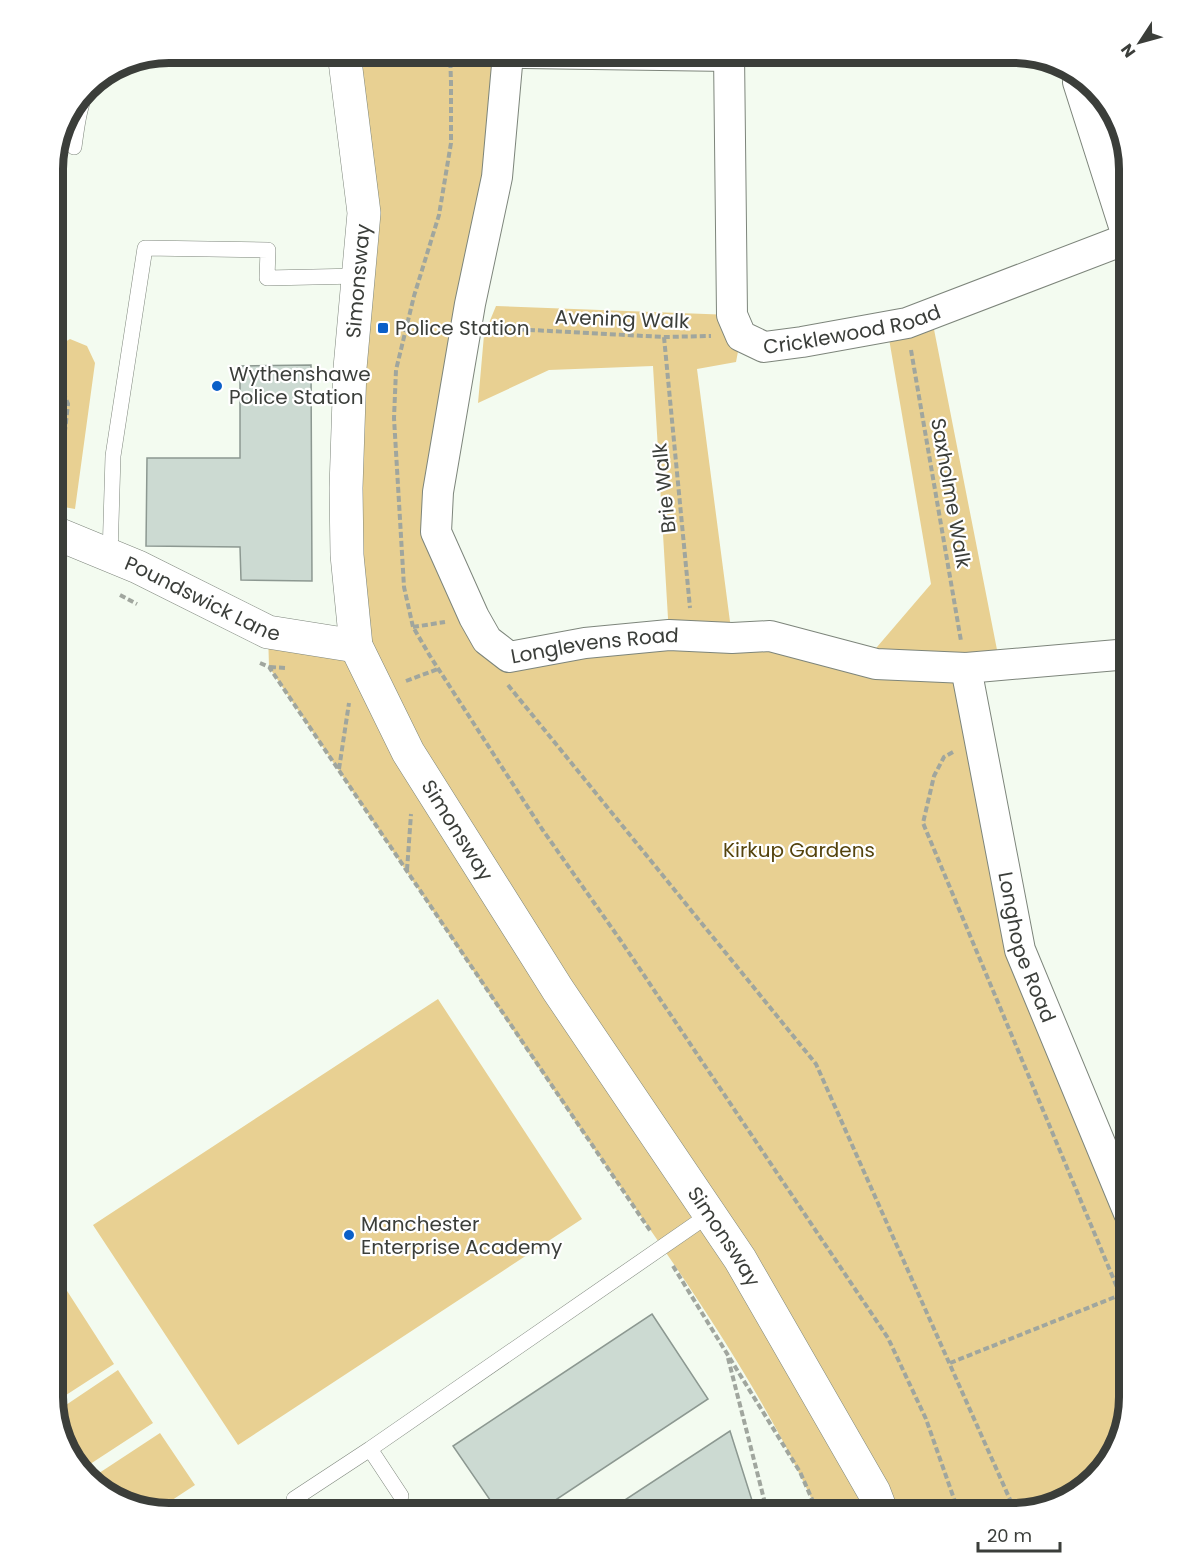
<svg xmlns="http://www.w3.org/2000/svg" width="1182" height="1566" viewBox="0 0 1182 1566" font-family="Poppins,sans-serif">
<rect width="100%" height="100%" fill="#f3fbf0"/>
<path fill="#e8d092" d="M344,53H506L436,532L509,657L669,635L653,366L549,370L478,403L484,335L496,306L732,315L741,336L736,362L697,369L732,637L865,661L931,584L887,327L931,314L1000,665L967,668L1020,950L1129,1213V1398L1114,1455L1078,1494L1014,1513H818C757,1376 666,1253 581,1130C476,976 373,821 269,667L268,632L356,646L364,213Z
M70,339L87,346L95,363L75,509L53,505V374L55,371L53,349Z
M438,999L582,1219L238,1445L93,1225Z
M53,1269L114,1364L63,1397L53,1382Z
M118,1370L153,1423L81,1470L72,1462L57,1411Z
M160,1433L195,1485L157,1510L111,1498L90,1479Z"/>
<path fill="#ccdad2" stroke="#8c9891" stroke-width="1.5" d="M311,365L312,581L241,580L240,547L146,546L147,458H240V366Z
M652,1314L708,1399L536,1513H499L453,1446Z
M730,1431L756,1513H605Z"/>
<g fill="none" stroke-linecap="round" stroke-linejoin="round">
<g stroke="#7d857b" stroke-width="16">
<path id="lane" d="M168,53H184
M74,147C77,126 79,104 90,84
M110,556L113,456L145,248L268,250L267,278L359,276
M370,1449L401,1496
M294,1499L370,1449L710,1214"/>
</g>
<g stroke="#7d857b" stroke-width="32">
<g id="street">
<path id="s1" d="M512,53L507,65L497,177L470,304L438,492L436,532L474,617L487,640L509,657L585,643L669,635L732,638L770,636L876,664L966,668L1129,654"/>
<path d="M524,53L729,56"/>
<path id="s2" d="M729,53L732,315L741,336L764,347L802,342L907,323L1129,238"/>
<path d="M1078,82L1128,239"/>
<path id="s3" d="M966,668L1020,950L1129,1213"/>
</g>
</g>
<g stroke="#7d857b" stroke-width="34">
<g id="secondary">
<path id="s4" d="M344,53L364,213L350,368L346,488L347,555L356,646L408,752L558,990L740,1259L874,1492L882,1513"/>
<path id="s5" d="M53,532L138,567L268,632L356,646"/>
</g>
</g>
<path stroke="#a0a69e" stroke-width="4" stroke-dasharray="6 3" stroke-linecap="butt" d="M450,53L451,82V143L439,215L414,296L396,370L394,418L404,587L413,627L430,656L542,829L621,941L888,1338L926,1419L959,1513
M493,328L664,337L711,336
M664,337L690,608
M911,350L961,641
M53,367L68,404L59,485L54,504
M120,595L137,604
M413,627L445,622
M260,663L269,667L651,1232
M270,667L286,668
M406,681L438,669
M508,685L816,1064L1016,1513
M953,752L944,757L934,776L923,823L1129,1316
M339,769L349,703
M407,870L411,814
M673,1266L800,1472L818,1513
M1118,1289L1129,1285
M728,1358L767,1511
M950,1363L1120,1295"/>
<use href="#lane" stroke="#fff" stroke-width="15"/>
<use href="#street" stroke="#fff" stroke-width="30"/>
<use href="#secondary" stroke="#fff" stroke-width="33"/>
</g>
<g fill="#0b5fc8" stroke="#fff" stroke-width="2">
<rect x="377" y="322" width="12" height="12" rx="3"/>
<circle cx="217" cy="386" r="6"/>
<circle cx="349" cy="1235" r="6"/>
</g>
<g text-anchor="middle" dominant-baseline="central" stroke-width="4.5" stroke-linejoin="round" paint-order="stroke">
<g font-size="20" fill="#3b3e3a" stroke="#fff">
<text transform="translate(358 281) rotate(-85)">Simonsway</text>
<text transform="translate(622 319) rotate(2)">Avening Walk</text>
<text stroke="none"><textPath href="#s2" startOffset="400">Cricklewood Road</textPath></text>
<text transform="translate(664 488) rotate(-96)">Brie Walk</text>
<text transform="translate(951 493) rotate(80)">Saxholme Walk</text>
<text stroke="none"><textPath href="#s5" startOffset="164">Poundswick Lane</textPath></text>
<text stroke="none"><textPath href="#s1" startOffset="720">Longlevens Road</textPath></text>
<text stroke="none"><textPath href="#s4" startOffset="806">Simonsway</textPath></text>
<text stroke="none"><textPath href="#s3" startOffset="286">Longhope Road</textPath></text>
<text stroke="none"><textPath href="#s4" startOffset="1292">Simonsway</textPath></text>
</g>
<g font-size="20" fill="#3b3e3a" stroke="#fff" text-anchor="start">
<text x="395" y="328">Police Station</text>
<text x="229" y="374">Wythenshawe<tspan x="229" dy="23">Police Station</tspan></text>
<text x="361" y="1224">Manchester<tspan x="361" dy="23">Enterprise Academy</tspan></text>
</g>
<g font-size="20" fill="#55440e" stroke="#fff">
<text x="799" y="850">Kirkup Gardens</text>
</g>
</g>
<path d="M0 0H1182V1566H0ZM169 63H1013A106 106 0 0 1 1119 169V1397A106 106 0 0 1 1013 1503H169A106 106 0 0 1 63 1397V169A106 106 0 0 1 169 63Z" fill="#fff" fill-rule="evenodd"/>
<path fill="none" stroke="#3b3e3a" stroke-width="8" d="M169 63H1013A106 106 0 0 1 1119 169V1397A106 106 0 0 1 1013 1503H169A106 106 0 0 1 63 1397V169A106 106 0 0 1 169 63Z"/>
<g transform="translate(1140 42) rotate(234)" stroke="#ffffff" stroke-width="4.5" paint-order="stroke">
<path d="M0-4.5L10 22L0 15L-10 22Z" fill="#3b3e3a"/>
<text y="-9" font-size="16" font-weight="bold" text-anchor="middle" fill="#3b3e3a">N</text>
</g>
<path d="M978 1542v9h82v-9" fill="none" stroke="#3b3e3a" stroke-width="3"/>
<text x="987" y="1542" font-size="18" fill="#3b3e3a" stroke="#ffffff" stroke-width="4.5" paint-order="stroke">20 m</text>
</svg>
